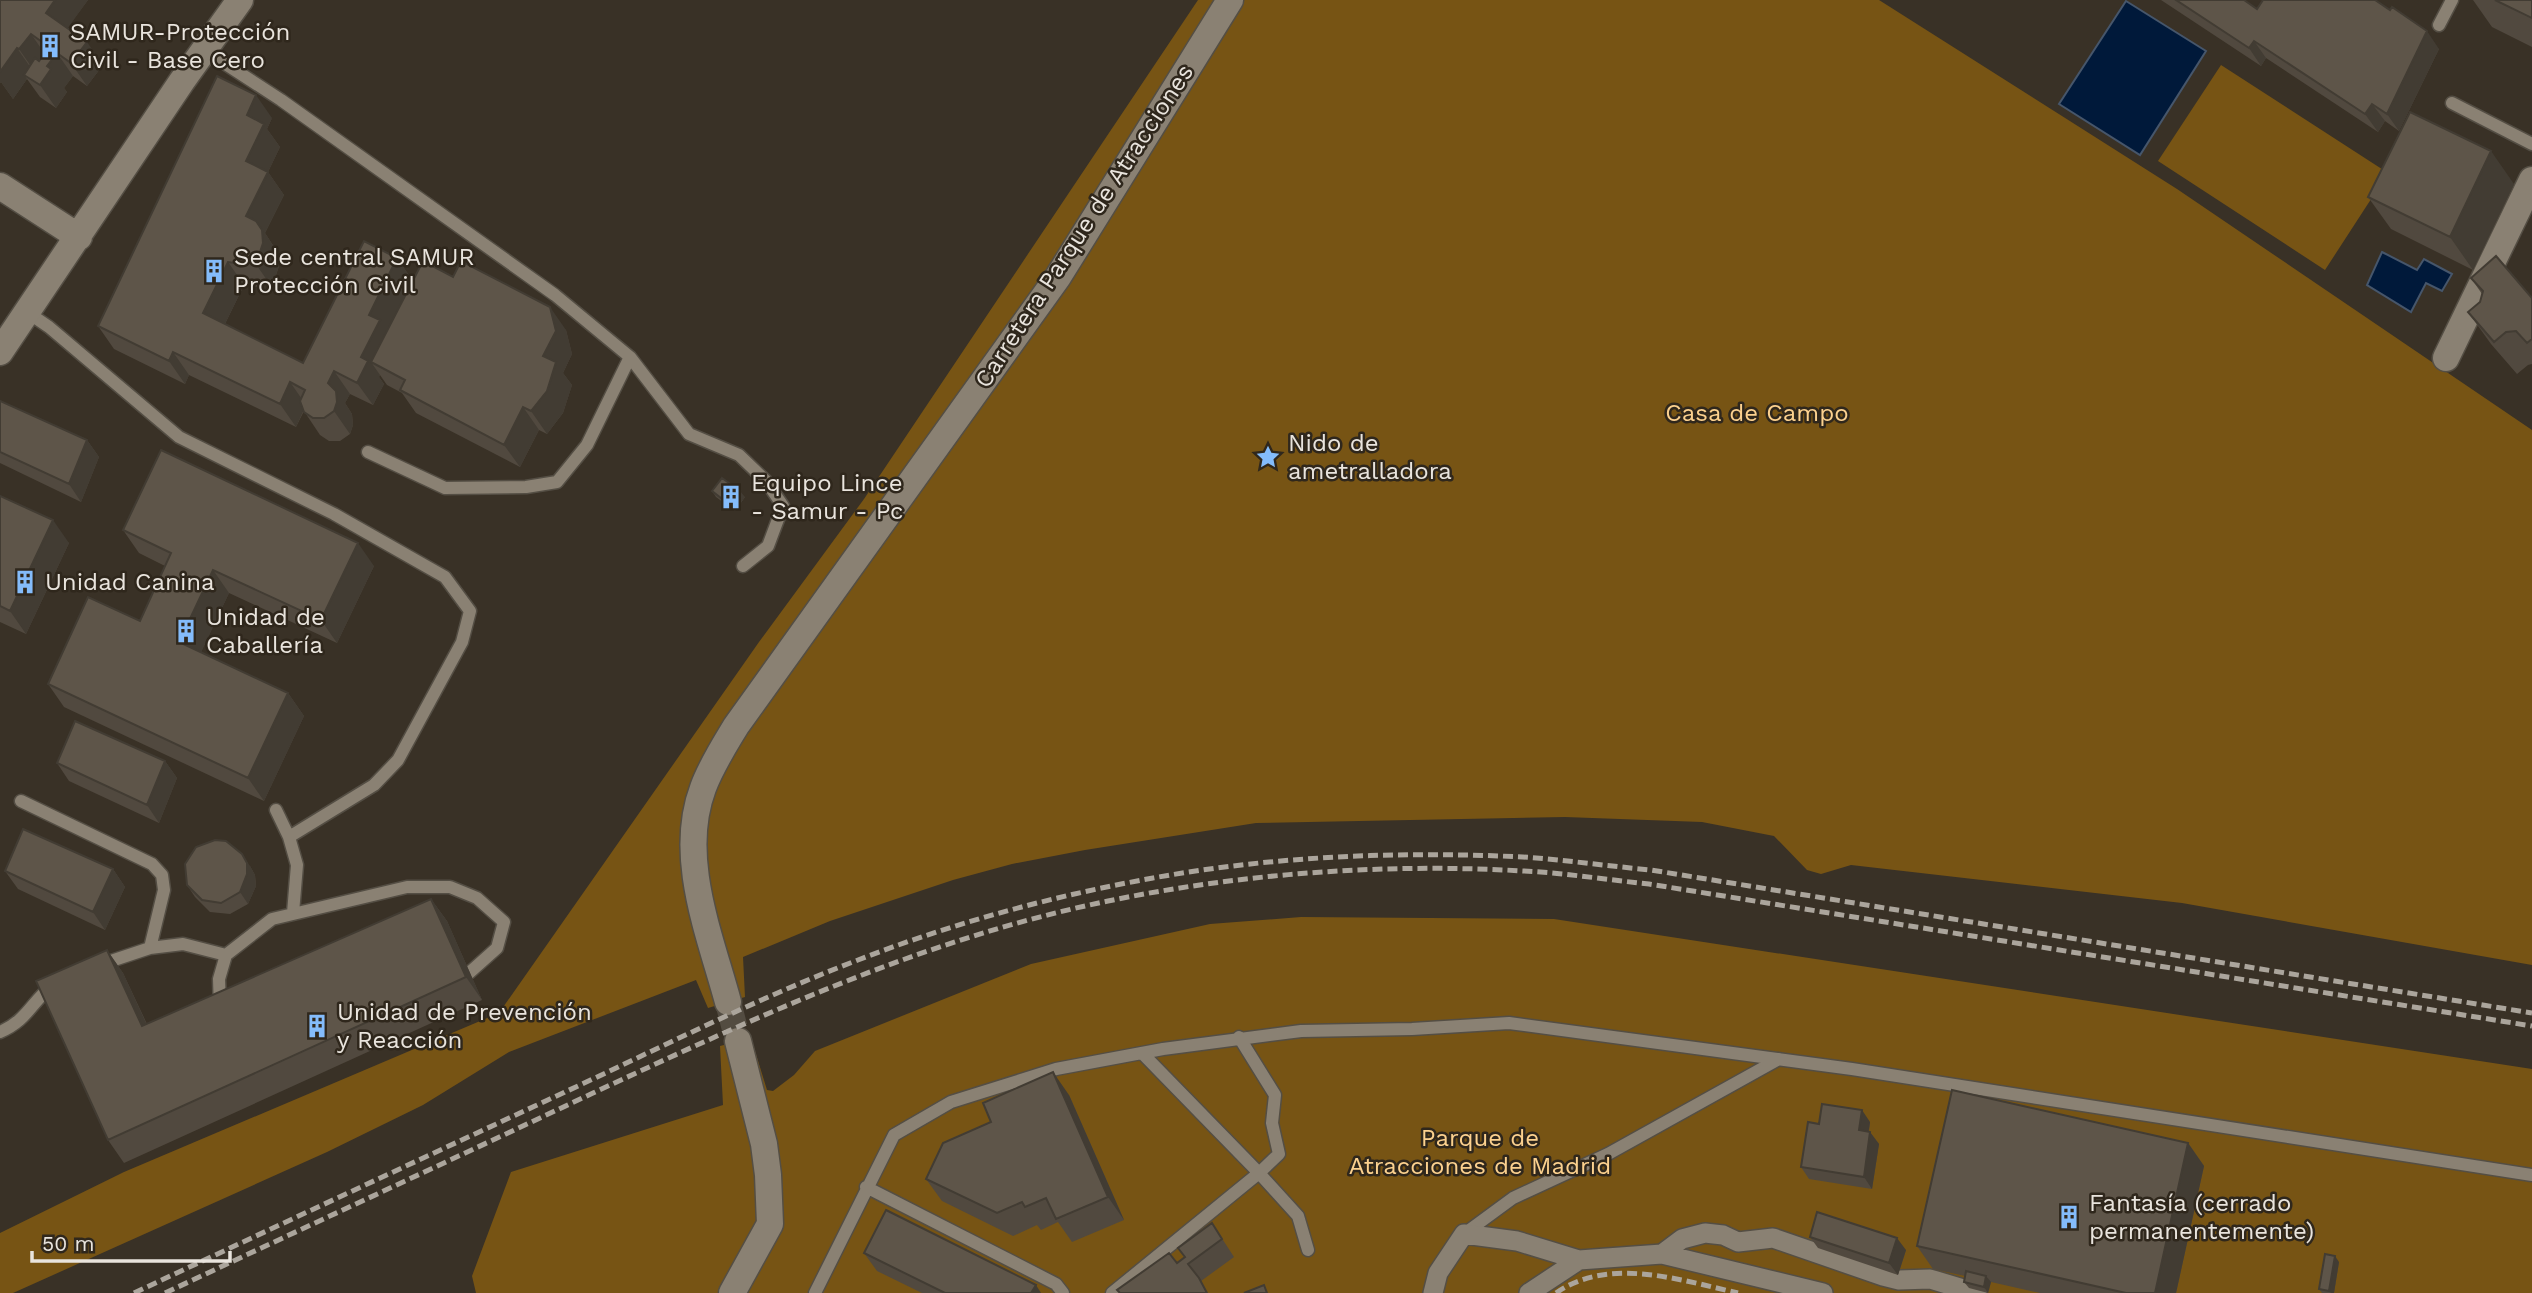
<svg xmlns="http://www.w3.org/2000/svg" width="2532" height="1293" viewBox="0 0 2532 1293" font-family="'Work Sans',sans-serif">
<rect width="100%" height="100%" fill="#393126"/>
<path fill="#775414" d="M1198,0H1879L2177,189L2532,430V965L2182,903L1851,865L1821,874L1807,870L1774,836L1702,822L1565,817L1256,823L1085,850L1012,864L953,880L830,921L743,957L745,997L708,1008L696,980L509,1052L423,1105L327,1152L13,1293H0V1233L124,1172L499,1013L759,642L864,499Z
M2221,65L2388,173L2325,270L2158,161Z
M1301,917L1554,919L2532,1069V1293H476L472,1276L511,1172L723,1105L720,1046L751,1038L767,1090L773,1091L794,1075L815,1051L1031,964L1210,924Z"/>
<path fill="#00193a" stroke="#46566b" stroke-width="2" d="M2126,1L2206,51L2140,155L2059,104Z
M2382,252L2417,270L2424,259L2452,274L2442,291L2426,283L2411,312L2367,285Z"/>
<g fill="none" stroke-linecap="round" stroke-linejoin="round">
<path stroke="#534c41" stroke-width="26" stroke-dasharray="26 13" stroke-linecap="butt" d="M728,1002L738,1041"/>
<g stroke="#544e44" stroke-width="15">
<path id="service" d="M2439,25L2452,0
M204,50L281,100L555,295L630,357L689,434L739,455L766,481L783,506L768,546L743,566
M2452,103L2532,144
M27,312L49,327L179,437L334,514L445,577L470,611L462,642L398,760L374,785L289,837
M368,452L445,488L526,487L557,482L587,445L630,357
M21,801L152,864L162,875L164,890L150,948
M276,810L289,837L297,865L293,913
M99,965L150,948L183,944L226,955
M220,1008L219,979L226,955L272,919L407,887H450L477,898L504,922L497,948L469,973
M0,1032C28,1020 31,1002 54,984
M1142,1053L1259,1173L1298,1216L1308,1250
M866,1187L1056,1284L1063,1293
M1464,1234L1513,1198L1608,1154L1779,1059
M815,1293L894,1135L951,1102L1056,1069L1163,1049L1301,1031L1412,1029L1509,1023L1852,1069L2532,1175
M1112,1293L1259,1173L1279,1154L1272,1123L1275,1095L1239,1037"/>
</g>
<g stroke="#544e44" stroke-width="22">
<path id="pedestrian" d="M1662,1254L1682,1239L1705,1233L1723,1235L1738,1242L1773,1238L1883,1276L1899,1280L1930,1279L1977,1293
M1433,1293L1438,1273L1464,1234L1517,1241L1579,1260
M1529,1293L1579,1260L1662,1254L1823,1293"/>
</g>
<g stroke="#544e44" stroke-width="29">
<path id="minor" d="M0,186L79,237
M0,352L182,81L240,0
M2446,358L2532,180
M728,1002C710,935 677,857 703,788C711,766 724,746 736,726L1058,277L1230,0
M732,1293L770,1224L768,1175L764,1144L738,1041"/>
</g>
<use href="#service" stroke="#8a8173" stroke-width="12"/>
<use href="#pedestrian" stroke="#8a8173" stroke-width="19"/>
<use href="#minor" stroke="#8a8173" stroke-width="26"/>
<path stroke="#aba59c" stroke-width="5" stroke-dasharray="10 5" stroke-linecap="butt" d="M134,1293C277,1226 421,1159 565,1092C662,1047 758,998 858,960C953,923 1053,896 1153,878C1274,856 1400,851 1523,857C1565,860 1608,866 1651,870L2532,1013
M165,1293C308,1226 451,1160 593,1093C763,1014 924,939 1108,901C1244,873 1386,863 1524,871C1566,873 1608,880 1649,884L2532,1026
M1556,1293C1609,1256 1680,1280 1738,1293"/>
</g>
<path fill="#51493f" d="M0,0H88L67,28L103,65L87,86L73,76L64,88L67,92L56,108L40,97L27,79L13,99L1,82L0,83Z
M2161,0H2244L2257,9L2439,49L2399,131L2385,121L2378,132L2266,58L2261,66Z
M2473,0H2532V47L2492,27Z
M272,118L267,129L280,147L268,172L284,195L265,233L278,253L279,266L276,275L269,283L258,287L244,285L225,324L303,363L397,258L413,281L453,277L566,330L572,354L563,373L572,385L563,413L547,434L539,430L520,467L416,413L402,393L387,385L380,375L379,377L384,384L373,405L350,394L345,403L352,414L353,425L350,434L340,441H329L320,435L304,411L296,427L189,375L185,384L114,349L98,326Z
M2514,184L2473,270L2391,229L2368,197Z
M2471,278L2532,298V364L2528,365L2517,374L2491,344L2468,312L2480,302L2482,294Z
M0,401L87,440L99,457L81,502L0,463Z
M712,491L745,497L735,511L716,497Z
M0,496L69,543L26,634L0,622Z
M123,530L374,566L337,643L229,593L201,652L288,693L304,716L264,801L64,707L48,684L140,621L165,566L139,553Z
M165,761L177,778L159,823L69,781L57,763Z
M250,866L255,875L256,886L248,904L230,914L210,912L195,897L187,885Z
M113,869L125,887L105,930L18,889L5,871Z
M431,899L447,921L482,1000L124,1163L108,1140L107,950L123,973L147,1024Z
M1069,1095L1124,1220L1072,1242L1058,1222L1041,1230L1037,1225L1013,1236L942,1201L926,1179Z
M1870,1122L1869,1131L1879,1144L1872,1189L1809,1179L1801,1167L1819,1124Z
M2188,1143L2204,1166L2176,1293H2040L1991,1282L1988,1293L1969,1288L1964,1282L1965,1276L1933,1269L1917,1246Z
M1212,1223L1234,1257L1201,1281L1177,1263L1184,1257L1178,1248Z
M1810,1237L1906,1250L1898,1275L1818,1248Z
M864,1253L1041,1293H922L877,1271Z
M2339,1262L2334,1293H2322L2319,1289Z"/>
<path fill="#423c33" d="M55,0H88L62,36L46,13Z
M2427,31L2439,49L2399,131L2387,114Z
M31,34L47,57L35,72L19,49Z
M2254,41L2266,58L2261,66L2249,48Z
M87,42L103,65L87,86L71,63Z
M17,48L33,71L24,75L27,79L13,99L1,82L0,83V72Z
M57,53L73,76L64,88L67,92L56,108L40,85L47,66Z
M256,95L272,118L267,129L280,147L268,172L284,195L265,233L278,253L279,266L276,275L269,283L253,260L246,216L247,115Z
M2372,104L2385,121L2378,132L2365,114Z
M2491,151L2514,184L2473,270L2450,237Z
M397,258L413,281L371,362L380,375L379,377L384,384L373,405L357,383L369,315Z
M228,262L244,285L219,336L203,313Z
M550,307L566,330L572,354L563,373L572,385L563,413L547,434L531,411L543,356Z
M173,352L189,375L185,384L169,361Z
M334,371L350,394L345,403L352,414L353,425L350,434L334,411L328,383Z
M290,382L306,405L296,427L280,404Z
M523,407L539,430L520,467L504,445Z
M87,440L99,457L81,502L69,484Z
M740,491L745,497L735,511L730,505Z
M53,520L69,543L26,634L10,611Z
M358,543L374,566L337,643L321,620Z
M213,570L229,593L195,665L179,642Z
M288,693L304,716L264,801L248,778Z
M165,761L177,778L159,823L147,805Z
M242,854L250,866L255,875L256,886L248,904L240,892Z
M113,869L125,887L105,930L93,912Z
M431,899L447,921L482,1000L466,977Z
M107,950L123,973L158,1049L142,1026Z
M1053,1072L1069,1095L1124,1220L1108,1197Z
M1862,1110L1870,1122L1867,1142L1859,1130Z
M1870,1132L1879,1144L1872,1189L1864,1177Z
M2188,1143L2204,1166L2176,1293H2155Z
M1897,1238L1906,1250L1898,1275L1889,1263Z
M2335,1256L2339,1262L2334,1293H2331L2329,1291Z
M1986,1276L1991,1282L1988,1293L1984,1287Z
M1036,1285L1041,1293H1031Z"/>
<path fill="#5e5549" stroke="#423c33" stroke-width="2" d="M0,0H55L46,13L87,42L71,63L57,53L47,66L51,69L40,85L24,75L35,58L39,61L49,47L31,34L19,49L17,48L0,72Z
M2176,0H2244L2257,9L2263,0H2375L2390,10L2392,7L2427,31L2387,114L2372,104L2365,114L2254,41L2249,48Z
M2495,0H2532V18Z
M217,76L256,95L247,115L264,124L246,161L268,172L246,216L256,221L262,230L263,243L260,252L253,260L242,264L228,262L203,313L303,363L364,241L397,258L369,315L380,320L361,357L368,361L357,383L334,371L328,383L336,391L337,402L334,411L324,418H313L304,412L300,401L305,390L290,382L280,404L173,352L169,361L98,326Z
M2410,112L2491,151L2450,237L2368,197Z
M2496,256L2532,298V339L2527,343L2516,331L2506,332L2494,342L2468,312L2480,302L2483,291L2471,278Z
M423,261L453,277L461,261L550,307L556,331L543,356L556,362L547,391L531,411L523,407L504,445L400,390L405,380L371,362Z
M0,401L87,440L69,484L0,452Z
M161,450L358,543L321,620L213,570L179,642L288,693L248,778L48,684L88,597L140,621L171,553L123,530Z
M722,478L740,491L730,505L712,491Z
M0,496L53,520L10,611L0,606Z
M75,721L165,761L147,805L57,763Z
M23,829L113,869L93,912L5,871Z
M215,840L226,841L242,854L247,863V874L240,892L221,903L202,900L187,885L185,864L196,847Z
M431,899L466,977L108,1140L36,981L107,950L142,1026Z
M1053,1072L1108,1197L1056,1219L1046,1198L1025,1207L1022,1202L997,1213L926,1179L943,1143L991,1122L983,1103Z
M1952,1090L2188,1143L2155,1293H2126L1917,1246Z
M1822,1104L1862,1110L1859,1130L1870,1132L1864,1177L1801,1167L1808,1122L1819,1124Z
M886,1210L1036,1285L1031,1293H945L864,1253Z
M1817,1212L1897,1238L1889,1263L1810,1237Z
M1212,1223L1222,1239L1188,1264L1199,1278L1207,1293H1120L1117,1290L1169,1253L1177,1263L1185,1257L1178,1248Z
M2325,1254L2335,1256L2329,1291L2319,1289Z
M1966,1271L1986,1276L1984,1287L1964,1282Z
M1264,1285L1267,1293H1244Z"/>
<defs>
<g id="building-bare" transform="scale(1.89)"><path d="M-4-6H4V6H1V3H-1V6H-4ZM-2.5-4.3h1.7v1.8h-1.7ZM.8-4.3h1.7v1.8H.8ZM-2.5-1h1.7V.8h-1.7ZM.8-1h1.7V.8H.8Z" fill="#84bcfb" stroke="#2f271c" stroke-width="2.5" paint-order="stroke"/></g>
<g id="sight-bare" transform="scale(1.89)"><path d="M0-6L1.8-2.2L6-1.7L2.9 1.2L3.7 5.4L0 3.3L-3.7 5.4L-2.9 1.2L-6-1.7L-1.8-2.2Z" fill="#84bcfb" stroke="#2f271c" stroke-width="2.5" paint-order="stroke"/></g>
</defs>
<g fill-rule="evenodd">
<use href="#building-bare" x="50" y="46"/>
<use href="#building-bare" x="214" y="271"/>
<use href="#sight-bare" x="1268" y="457"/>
<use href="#building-bare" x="731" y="497"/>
<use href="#building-bare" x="25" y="582"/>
<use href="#building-bare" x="186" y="631"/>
<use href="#building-bare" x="317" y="1026"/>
<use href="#building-bare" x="2069" y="1217"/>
</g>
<g text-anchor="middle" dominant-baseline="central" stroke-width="5" stroke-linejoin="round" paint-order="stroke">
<g font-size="24" fill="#e9e4dd" stroke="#2f271c" text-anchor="start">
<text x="70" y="32">SAMUR-Protección<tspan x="70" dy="28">Civil - Base Cero</tspan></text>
<text x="234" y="257">Sede central SAMUR<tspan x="234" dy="28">Protección Civil</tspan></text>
<text x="1288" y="443">Nido de<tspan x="1288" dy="28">ametralladora</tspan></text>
<text x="751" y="483">Equipo Lince<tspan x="751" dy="28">- Samur - Pc</tspan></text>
<text x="45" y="582">Unidad Canina</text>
<text x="206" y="617">Unidad de<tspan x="206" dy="28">Caballería</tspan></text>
<text x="337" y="1012">Unidad de Prevención<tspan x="337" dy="28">y Reacción</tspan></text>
<text x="2089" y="1203">Fantasía (cerrado<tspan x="2089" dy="28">permanentemente)</tspan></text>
</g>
<g font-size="24" fill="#e9e4dd" stroke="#2f271c">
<text transform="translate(1084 226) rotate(-57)">Carretera Parque de Atracciones</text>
</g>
<g font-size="24" fill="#fcd18e" stroke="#2f271c">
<text x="1757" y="413">Casa de Campo</text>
<text x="1480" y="1138">Parque de<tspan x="1480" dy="28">Atracciones de Madrid</tspan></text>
</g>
</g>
<path d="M32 1251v10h198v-10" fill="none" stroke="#e9e4dd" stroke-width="3.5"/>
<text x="42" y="1251" font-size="21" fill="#e9e4dd" stroke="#2f271c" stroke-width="5" paint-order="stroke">50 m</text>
</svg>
